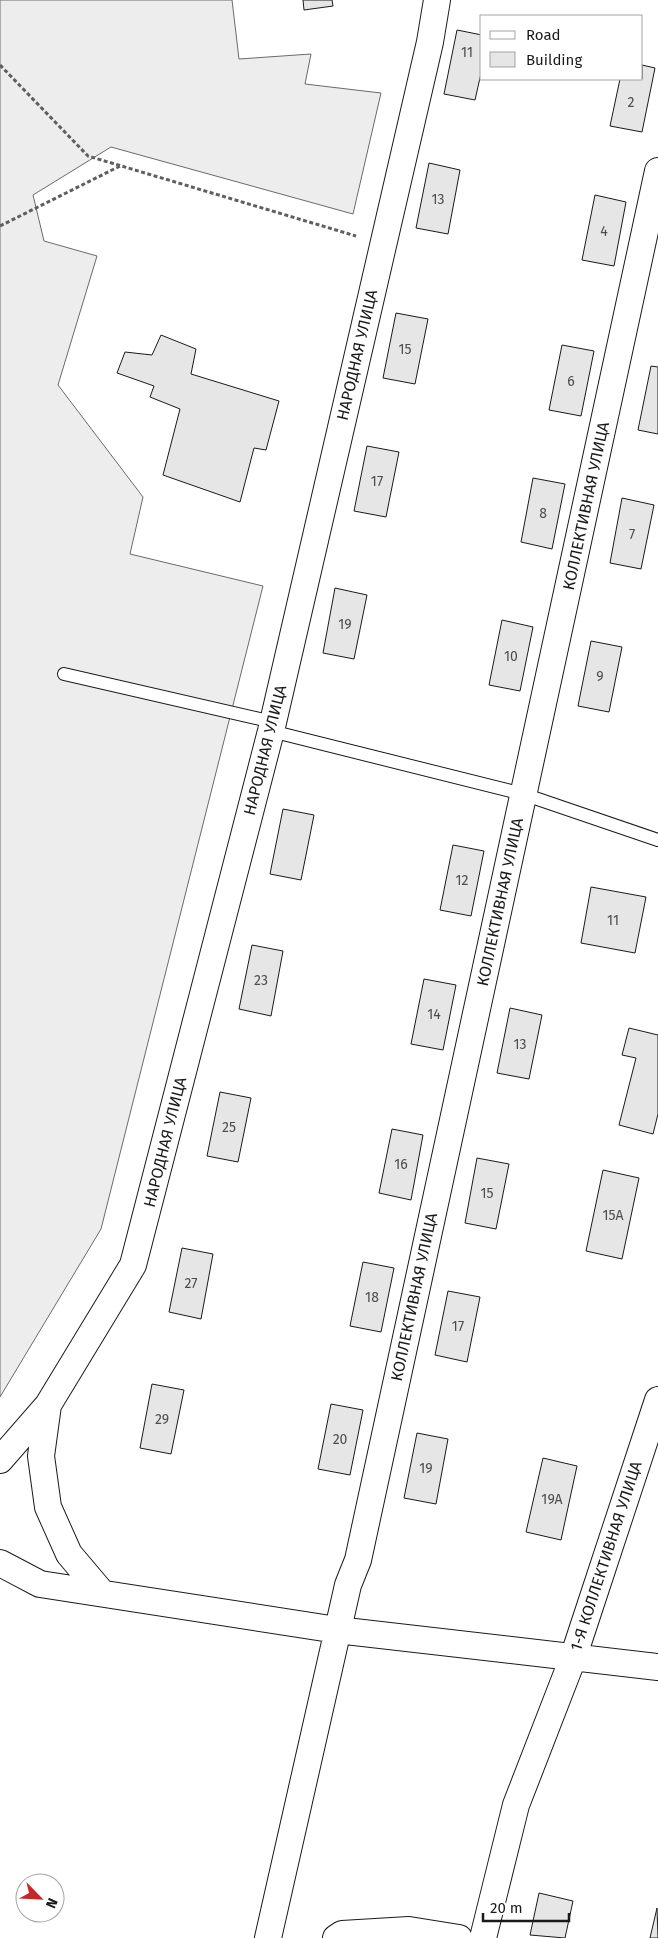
<svg xmlns="http://www.w3.org/2000/svg" width="658" height="1938" viewBox="0 0 658 1938" font-family="'Fira Sans',sans-serif">
<rect width="100%" height="100%" fill="#fff"/>
<path fill="#ededed" stroke="#6a6a6a" d="M0,0H232L239,59L311,54L305,84L381,93L353,214L111,147L33,195L44,241L97,256L58,385L143,497L130,554L263,586L101,1229L0,1397Z"/>
<path fill="#e6e6e6" stroke="#1a1a1a" d="M303,0H332L333,6L304,10Z
M457,30L482,35V69L475,100L444,94Z
M642,65L655,68L642,132L610,126L620,79H642Z
M429,163L460,170L448,234L416,228Z
M595,195L626,202L614,266L582,260Z
M396,313L428,319L415,384L383,378Z
M161,335L196,349L191,374L279,401L266,450L254,448L240,502L163,475L180,409L150,397L154,386L117,373L125,352L152,355Z
M562,345L594,351L581,416L549,410Z
M651,366L658,367V434L638,430Z
M367,446L399,452L386,517L354,511Z
M533,478L565,484L552,549L521,542Z
M622,498L654,505L641,569L610,563Z
M335,588L367,595L354,659L323,653Z
M502,620L533,627L520,691L489,685Z
M591,641L622,647L609,712L578,706Z
M283,809L314,815L301,880L270,874Z
M453,845L484,851L471,916L440,910Z
M591,887L646,897L635,953L581,943Z
M252,945L283,951L271,1016L239,1009Z
M424,979L456,985L443,1050L411,1044Z
M510,1008L542,1015L529,1079L497,1073Z
M629,1028L658,1035V1114L653,1134L619,1125L636,1058L622,1055Z
M220,1092L251,1098L238,1162L207,1156Z
M392,1129L423,1135L411,1200L379,1193Z
M477,1158L509,1164L496,1229L465,1223Z
M603,1170L639,1178L622,1259L586,1251Z
M182,1248L213,1254L201,1319L169,1312Z
M363,1262L394,1268L381,1332L350,1326Z
M448,1291L480,1297L467,1362L435,1355Z
M152,1384L184,1390L171,1454L140,1448Z
M331,1404L363,1410L350,1475L318,1469Z
M417,1433L448,1439L436,1504L404,1498Z
M543,1458L577,1466L561,1540L526,1532Z
M539,1893L573,1901L565,1938L530,1935Z
M657,1908L658,1938H650Z"/>
<g fill="none" stroke-linecap="round" stroke-linejoin="round">
<g stroke="#1a1a1a" stroke-width="14">
<path id="service" d="M64,674L273,722
M271,731L523,794L658,840"/>
</g>
<g stroke="#1a1a1a" stroke-width="28">
<path id="minor" d="M48,1405L41,1456L48,1507L69,1554L102,1593
M0,1460L48,1405L133,1265L271,731L430,42L437,0
M0,1563L40,1584L337,1630L658,1667
M268,1938L348,1585L358,1560L658,171
M336,1938L342,1934L409,1930L459,1938
M483,1938L516,1805L573,1658L658,1400"/>
</g>
<path stroke="#5f5f5f" stroke-width="3" stroke-dasharray="4 2.5" stroke-linecap="butt" d="M0,65L88,156L356,236
M0,226L120,166"/>
<use href="#service" stroke="#fff" stroke-width="12"/>
<use href="#minor" stroke="#fff" stroke-width="26"/>
</g>
<g text-anchor="middle" dominant-baseline="central" stroke-width="4" stroke-linejoin="round" paint-order="stroke">
<g font-size="14" fill="#4d4d4d">
<text x="467" y="52">11</text>
<text x="631" y="102">2</text>
<text x="438" y="199">13</text>
<text x="604" y="231">4</text>
<text x="405" y="349">15</text>
<text x="571" y="381">6</text>
<text x="377" y="481">17</text>
<text x="543" y="513">8</text>
<text x="632" y="534">7</text>
<text x="345" y="624">19</text>
<text x="511" y="656">10</text>
<text x="600" y="676">9</text>
<text x="462" y="880">12</text>
<text x="613" y="920">11</text>
<text x="261" y="980">23</text>
<text x="434" y="1014">14</text>
<text x="520" y="1044">13</text>
<text x="229" y="1127">25</text>
<text x="401" y="1164">16</text>
<text x="487" y="1193">15</text>
<text x="613" y="1215">15А</text>
<text x="191" y="1283">27</text>
<text x="372" y="1297">18</text>
<text x="458" y="1326">17</text>
<text x="162" y="1419">29</text>
<text x="340" y="1439">20</text>
<text x="426" y="1468">19</text>
<text x="552" y="1499">19А</text>
</g>
<g font-size="16" fill="#1a1a1a" stroke="#fff">
<text transform="translate(357 355) rotate(-77)">НАРОДНАЯ УЛИЦА</text>
<text transform="translate(586 506) rotate(-78)">КОЛЛЕКТИВНАЯ УЛИЦА</text>
<text transform="translate(265 750) rotate(-76)">НАРОДНАЯ УЛИЦА</text>
<text transform="translate(500 902) rotate(-78)">КОЛЛЕКТИВНАЯ УЛИЦА</text>
<text transform="translate(165 1142) rotate(-76)">НАРОДНАЯ УЛИЦА</text>
<text transform="translate(414 1297) rotate(-78)">КОЛЛЕКТИВНАЯ УЛИЦА</text>
<text transform="translate(606 1556) rotate(-72)">1-Я КОЛЛЕКТИВНАЯ УЛИЦА</text>
</g>
</g>
<rect x="480" y="15" width="162" height="65" fill="#ffffff" stroke="#a3a3a3"/>
<rect x="490" y="31" width="25" height="8" fill="#ffffff" stroke="#a3a3a3"/>
<text x="526" y="40" font-size="15" fill="#1a1a1a">Road</text>
<rect x="490" y="52" width="25" height="15" fill="#e6e6e6" stroke="#a3a3a3"/>
<text x="526" y="65" font-size="15" fill="#1a1a1a">Building</text>
<g transform="translate(40 1898) rotate(114)"><circle r="24" fill="#ffffff" stroke="#a3a3a3"/>
<path d="M0-4L9 19L0 12L-9 19Z" fill="#c62828"/>
<text y="-8" font-size="14" font-weight="bold" text-anchor="middle" fill="#1a1a1a">N</text>
</g>
<path d="M483 1913v8h86v-8" fill="none" stroke="#1a1a1a" stroke-width="2.5"/>
<text x="490" y="1913" font-size="15" fill="#1a1a1a" stroke="#ffffff" stroke-width="4" paint-order="stroke">20 m</text>
</svg>
